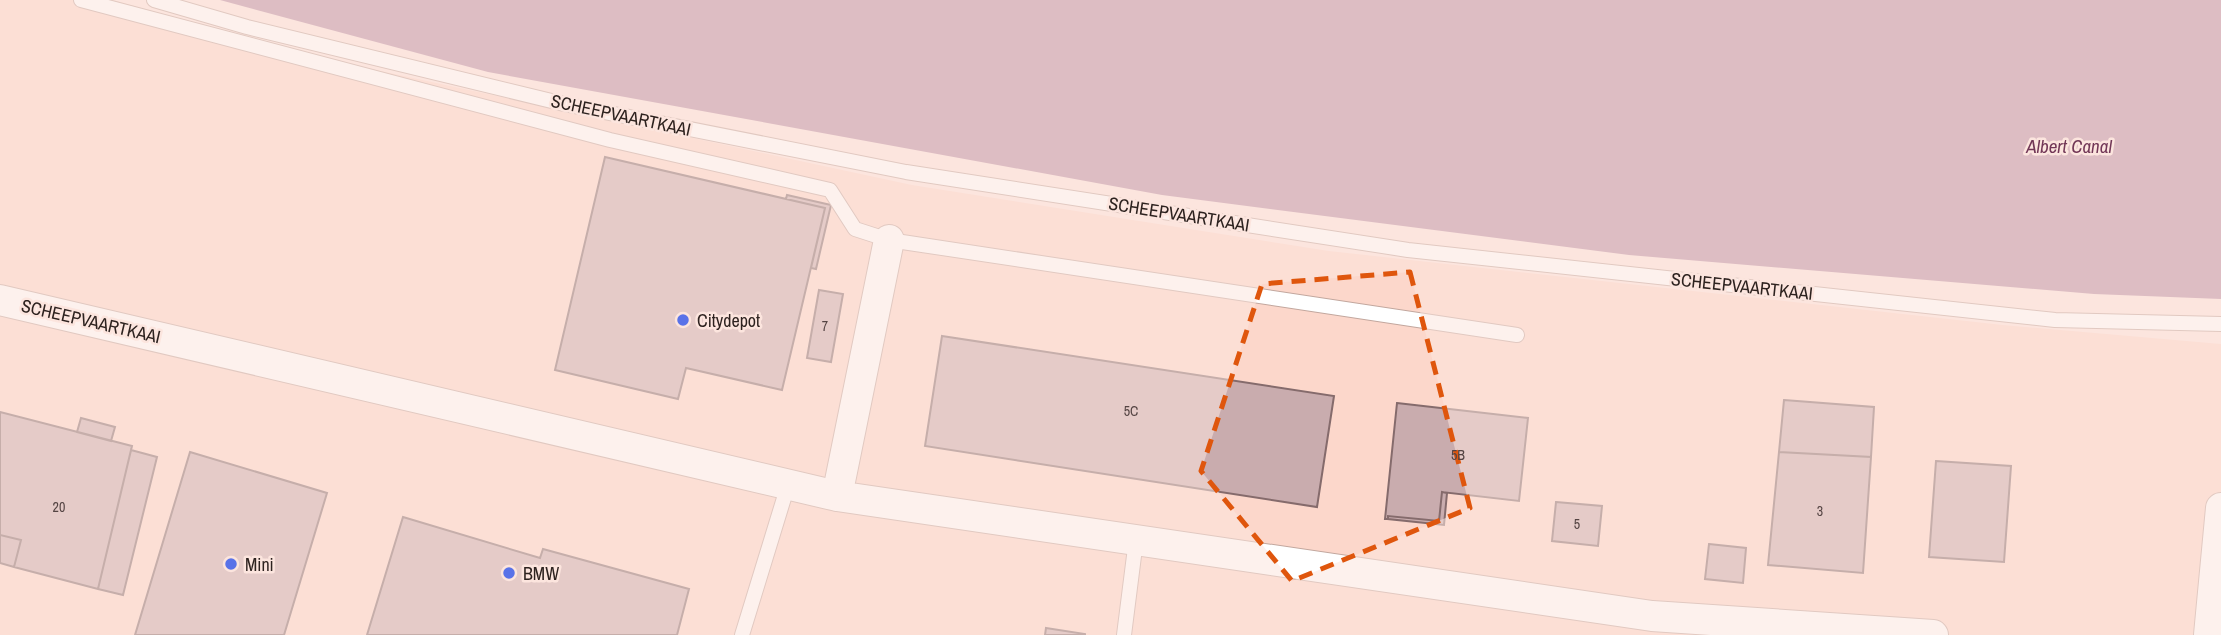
<svg xmlns="http://www.w3.org/2000/svg" width="2221" height="635" viewBox="0 0 2221 635" font-family="'Archivo Narrow',sans-serif">
<rect width="100%" height="100%" fill="#fce5de"/>
<path fill="#fcd7cb" d="M0,0H113L315,57L912,185L1329,251L2003,325L2221,344V635H0Z"/>
<path fill="#b98ca2" d="M220,0H2221V299L2094,294L1629,255L1162,195L488,72Z"/>
<path fill="#c9acae" stroke="#856b6c" stroke-width="2" d="M605,157L825,208L782,390L686,368L678,399L555,370Z
M787,195L831,205L816,269L811,268L825,208L786,199Z
M819,290L843,294L831,362L807,358Z
M942,336L1334,396L1317,507L925,446Z
M1784,400L1874,407L1871,457L1779,452Z
M1397,403L1528,418L1519,501L1442,492L1439,521L1388,516V519H1385Z
M0,412L132,446L98,589L14,567L21,540L0,535Z
M81,418L115,427L111,441L77,432Z
M131,450L157,457L123,595L98,589Z
M190,452L327,493L284,635H135Z
M1779,452L1871,457L1863,573L1768,565Z
M1936,461L2011,466L2004,562L1929,557Z
M1442,492L1447,493L1444,525L1388,519V516L1439,521Z
M1556,502L1602,506L1598,546L1552,541Z
M403,517L540,558L543,549L689,589L677,635H367Z
M0,535L21,540L14,567L0,563Z
M1709,544L1746,548L1743,583L1705,579Z
M1046,628L1085,634V635H1045Z"/>
<g fill="none" stroke-linecap="round" stroke-linejoin="round">
<g stroke="#c2a79e" stroke-width="16">
<path id="service" d="M81,0L610,140L830,190L855,229L889,240L1517,335
M154,0L247,27L564,104L906,172L1408,250L2055,320L2221,324
M742,635L788,485
M1124,635L1136,540"/>
</g>
<g stroke="#c2a79e" stroke-width="32">
<path id="minor" d="M0,300L837,496L1652,616L1933,635
M837,496L889,240
M2209,635L2221,508"/>
</g>
<use href="#service" stroke="#fff" stroke-width="14"/>
<use href="#minor" stroke="#fff" stroke-width="30"/>
</g>
<path d="M0 0H2221V635H0ZM1410,272L1470,508L1292,581L1201,471L1262,284Z" fill="#fce5de" fill-opacity=".55" fill-rule="evenodd"/>
<path fill="none" stroke="#df560d" stroke-width="5" stroke-dasharray="14 9" stroke-linejoin="round" d="M1410,272L1470,508L1292,581L1201,471L1262,284Z"/>
<g fill="#5972e8" stroke="#fce5de" stroke-width="2.5">
<circle cx="683" cy="320" r="7"/>
<circle cx="231" cy="564" r="7"/>
<circle cx="509" cy="573" r="7"/>
</g>
<g text-anchor="middle" dominant-baseline="central" stroke-width="5" stroke-linejoin="round" paint-order="stroke">
<g font-size="14" fill="#544443">
<text x="825" y="326">7</text>
<text x="1131" y="411">5C</text>
<text x="1458" y="455">5B</text>
<text x="59" y="507">20</text>
<text x="1820" y="511">3</text>
<text x="1577" y="524">5</text>
</g>
<g font-size="18" fill="#2d221f" stroke="#fce5de">
<text transform="translate(621 115) rotate(12)">SCHEEPVAARTKAAI</text>
<text transform="translate(1179 214) rotate(9)">SCHEEPVAARTKAAI</text>
<text transform="translate(1742 286) rotate(6)">SCHEEPVAARTKAAI</text>
<text transform="translate(91 321) rotate(13)">SCHEEPVAARTKAAI</text>
</g>
<g font-size="18" fill="#2d221f" stroke="#fce5de" text-anchor="start">
<text x="697" y="320">Citydepot</text>
<text x="245" y="564">Mini</text>
<text x="523" y="573">BMW</text>
</g>
<g font-size="19" font-style="italic" fill="#723757" stroke="#fce5de">
<text x="2069" y="146">Albert Canal</text>
</g>
</g>
</svg>
